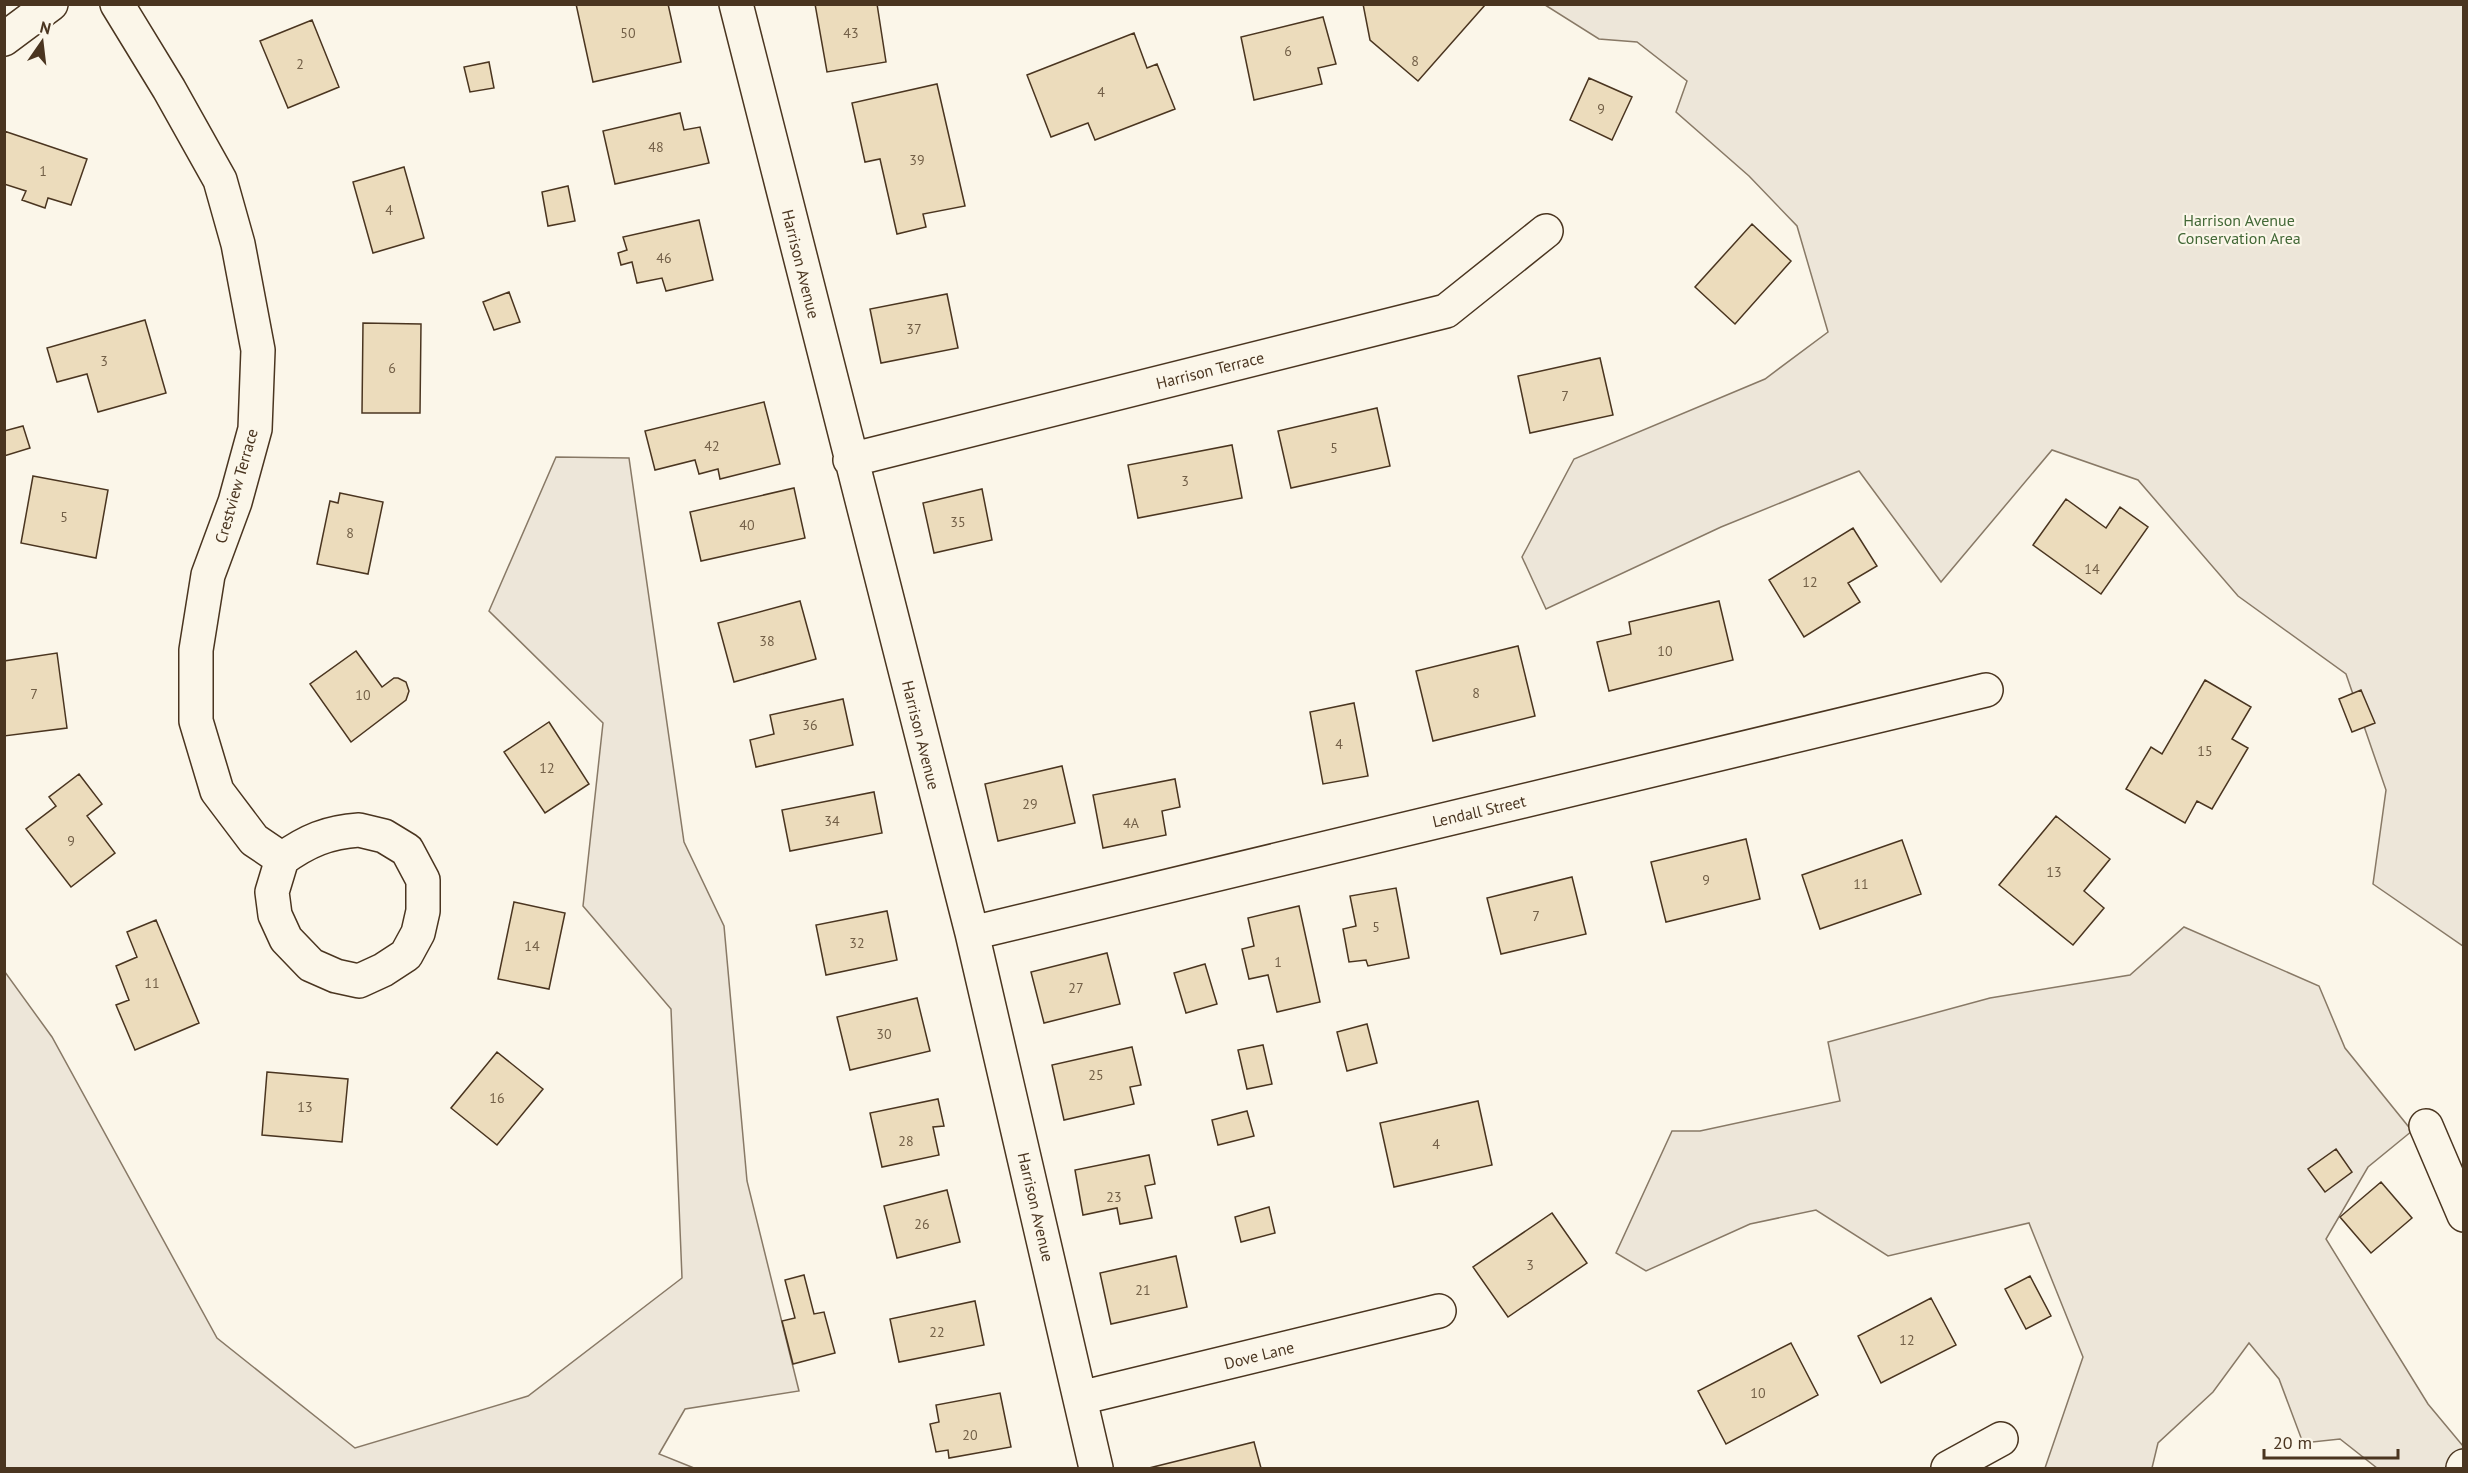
<svg xmlns="http://www.w3.org/2000/svg" width="2468" height="1473" viewBox="0 0 2468 1473" font-family="'PT Sans',sans-serif">
<rect width="100%" height="100%" fill="#fbf6e9"/>
<path fill="#ede6d9" stroke="#887966" stroke-width="1.5" d="M1545,5H2463V946L2373,884L2386,790L2346,674L2238,596L2138,480L2052,450L1941,582L1859,471L1721,527L1546,609L1522,557L1574,459L1765,379L1828,332L1797,226L1749,176L1676,112L1687,81L1637,42L1599,39Z
M556,457L629,458L684,842L724,926L747,1181L799,1391L685,1409L659,1454L694,1468H5V972L52,1037L217,1338L355,1448L528,1396L682,1278L671,1009L583,906L603,723L489,611Z
M2184,927L2319,986L2345,1048L2412,1131L2368,1167L2326,1239L2428,1404L2463,1446V1468H2377L2340,1439L2303,1443L2279,1379L2249,1343L2213,1392L2158,1443L2152,1468H2045L2083,1357L2029,1223L1888,1256L1816,1210L1750,1224L1646,1271L1616,1253L1672,1131H1700L1840,1101L1828,1042L1990,998L2130,975Z"/>
<path fill="#ecdcbc" stroke="#4a3520" stroke-width="1.5" d="M576,4H668L681,62L593,82Z
M815,4H877L886,62L827,72Z
M1363,4H1484L1485,5L1418,81L1370,40Z
M1323,17L1336,64L1318,68L1322,84L1254,100L1241,37Z
M312,20L339,87L288,108L260,41Z
M1134,33L1147,68L1157,64L1175,109L1095,140L1088,123L1051,137L1027,75Z
M489,62L494,88L470,92L464,67Z
M1589,78L1632,97L1612,140L1570,120Z
M937,84L965,206L923,214L926,227L897,234L880,159L865,162L852,103Z
M680,113L684,130L700,127L709,163L615,184L603,131Z
M4,131L87,159L71,205L48,198L45,208L22,200L26,191L4,184Z
M404,167L424,238L373,253L353,182Z
M568,186L575,221L548,226L542,192Z
M699,220L713,280L666,291L662,278L637,283L632,262L621,265L618,253L627,250L623,237Z
M1752,224L1791,261L1735,324L1695,287Z
M509,292L520,322L494,330L483,302Z
M947,294L958,348L881,363L870,309Z
M145,320L166,393L98,412L87,374L57,382L47,348Z
M363,323L421,324L420,413H362Z
M1600,358L1613,415L1530,433L1518,376Z
M764,402L780,464L720,479L718,469L699,474L695,460L655,470L645,431Z
M1377,408L1390,466L1291,488L1278,431Z
M23,426L30,448L4,456V431Z
M1232,445L1242,498L1138,518L1128,465Z
M33,476L108,490L96,558L21,543Z
M794,488L805,538L701,561L690,512Z
M982,489L992,540L934,553L923,503Z
M340,493L383,502L368,574L317,564L330,501L338,503Z
M2066,499L2106,528L2120,507L2148,527L2101,594L2033,545Z
M1853,528L1877,566L1848,583L1860,602L1804,637L1769,580Z
M800,601L816,659L734,682L718,623Z
M1719,601L1733,660L1609,691L1597,642L1631,634L1629,622Z
M1518,646L1535,716L1433,741L1416,671Z
M356,651L382,687L394,678H398L406,682L409,691L406,700L351,742L310,684Z
M57,653L67,728L4,736V661Z
M2205,680L2251,707L2232,739L2248,748L2212,809L2197,801L2185,823L2126,789L2151,747L2162,754Z
M2361,690L2375,723L2352,732L2339,699Z
M843,699L853,745L756,767L750,740L774,734L770,715Z
M1354,703L1368,776L1323,784L1310,712Z
M549,722L589,784L545,813L504,752Z
M1062,766L1075,823L998,841L985,784Z
M79,774L102,804L87,816L115,853L71,887L26,829L56,806L49,797Z
M1175,779L1180,807L1162,811L1166,835L1103,848L1093,795Z
M874,792L882,833L790,851L782,810Z
M2056,816L2110,859L2084,891L2104,908L2073,945L1999,885Z
M1746,839L1760,899L1666,922L1651,862Z
M1902,840L1921,894L1820,929L1802,875Z
M1572,877L1586,934L1501,954L1487,898Z
M1396,888L1409,958L1368,966L1366,960L1349,962L1343,929L1356,926L1350,896Z
M514,902L565,913L549,989L498,979Z
M1299,906L1320,1002L1277,1012L1268,975L1249,979L1242,949L1254,946L1248,918Z
M887,911L897,960L826,975L816,925Z
M156,920L199,1023L135,1050L116,1005L129,1000L116,966L137,957L127,932Z
M1107,953L1120,1004L1044,1023L1031,972Z
M1205,964L1217,1004L1186,1013L1174,973Z
M917,998L930,1051L850,1070L837,1017Z
M1367,1024L1377,1063L1347,1071L1337,1032Z
M1263,1045L1272,1084L1247,1089L1238,1050Z
M1132,1047L1141,1085L1130,1087L1134,1104L1064,1120L1052,1065Z
M497,1052L543,1089L497,1145L451,1108Z
M267,1072L348,1079L342,1142L262,1135Z
M938,1099L944,1126L933,1127L939,1155L882,1167L870,1113Z
M1478,1101L1492,1165L1394,1187L1380,1123Z
M1247,1111L1254,1136L1218,1145L1212,1120Z
M2336,1149L2352,1172L2325,1192L2308,1169Z
M1149,1155L1155,1184L1145,1186L1152,1218L1120,1224L1117,1208L1083,1215L1075,1170Z
M2381,1182L2412,1218L2371,1253L2340,1217Z
M947,1190L960,1242L897,1258L884,1206Z
M1269,1207L1275,1233L1241,1242L1235,1217Z
M1552,1213L1587,1263L1508,1317L1473,1267Z
M1176,1256L1187,1307L1111,1324L1100,1273Z
M804,1275L814,1314L824,1312L835,1353L793,1364L782,1321L795,1318L785,1280Z
M2030,1276L2051,1316L2026,1329L2005,1289Z
M1931,1298L1956,1345L1881,1383L1858,1336Z
M975,1301L984,1345L899,1362L890,1319Z
M1791,1343L1818,1395L1726,1444L1698,1391Z
M1000,1393L1011,1447L949,1458L948,1450L936,1452L930,1424L939,1422L936,1405Z
M1254,1442L1261,1468H1149Z"/>
<g fill="none" stroke-linecap="round" stroke-linejoin="round">
<g stroke="#4a3520" stroke-width="36">
<path id="minor" d="M117,4L169,89L220,180L238,244L258,350L255,429L235,502L208,575L196,650V721L217,791L254,840L282,859
M736,4L972,933L1096,1468
M4,39L51,4
M850,460L1446,311L1546,231
M359,830L384,836L407,850L423,880V911L418,933L406,955L383,970L359,981L336,976L311,965L286,939L275,915L272,892L282,859C307,841 328,832 359,830Z
M972,933L1986,690
M2426,1126L2464,1215
M1080,1398L1439,1311
M1948,1468L2001,1439
M2463,1468L2464,1466"/>
</g>
<use href="#minor" stroke="#fbf6e9" stroke-width="33"/>
</g>
<g text-anchor="middle" dominant-baseline="central" stroke-width="4.5" stroke-linejoin="round" paint-order="stroke">
<g font-size="14" fill="#725f47">
<text x="628" y="33">50</text>
<text x="851" y="33">43</text>
<text x="1288" y="51">6</text>
<text x="1415" y="61">8</text>
<text x="300" y="64">2</text>
<text x="1101" y="92">4</text>
<text x="1601" y="109">9</text>
<text x="656" y="147">48</text>
<text x="917" y="160">39</text>
<text x="43" y="171">1</text>
<text x="389" y="210">4</text>
<text x="664" y="258">46</text>
<text x="914" y="329">37</text>
<text x="104" y="361">3</text>
<text x="392" y="368">6</text>
<text x="1565" y="396">7</text>
<text x="712" y="446">42</text>
<text x="1334" y="448">5</text>
<text x="1185" y="481">3</text>
<text x="64" y="517">5</text>
<text x="958" y="522">35</text>
<text x="747" y="525">40</text>
<text x="350" y="533">8</text>
<text x="2092" y="569">14</text>
<text x="1810" y="582">12</text>
<text x="767" y="641">38</text>
<text x="1665" y="651">10</text>
<text x="1476" y="693">8</text>
<text x="34" y="694">7</text>
<text x="363" y="695">10</text>
<text x="810" y="725">36</text>
<text x="1339" y="744">4</text>
<text x="2205" y="751">15</text>
<text x="547" y="768">12</text>
<text x="1030" y="804">29</text>
<text x="832" y="821">34</text>
<text x="1131" y="823">4A</text>
<text x="71" y="841">9</text>
<text x="2054" y="872">13</text>
<text x="1706" y="880">9</text>
<text x="1861" y="884">11</text>
<text x="1536" y="916">7</text>
<text x="1376" y="927">5</text>
<text x="857" y="943">32</text>
<text x="532" y="946">14</text>
<text x="1278" y="962">1</text>
<text x="152" y="983">11</text>
<text x="1076" y="988">27</text>
<text x="884" y="1034">30</text>
<text x="1096" y="1075">25</text>
<text x="497" y="1098">16</text>
<text x="305" y="1107">13</text>
<text x="906" y="1141">28</text>
<text x="1436" y="1144">4</text>
<text x="1114" y="1197">23</text>
<text x="922" y="1224">26</text>
<text x="1530" y="1265">3</text>
<text x="1143" y="1290">21</text>
<text x="937" y="1332">22</text>
<text x="1907" y="1340">12</text>
<text x="1758" y="1393">10</text>
<text x="970" y="1435">20</text>
</g>
<g font-size="16" fill="#436837" stroke="#fbf6e9">
<text x="2239" y="220">Harrison Avenue<tspan x="2239" dy="18">Conservation Area</tspan></text>
</g>
<g font-size="16" fill="#4a3520" stroke="#fbf6e9">
<text transform="translate(801 264) rotate(76)">Harrison Avenue</text>
<text transform="translate(1210 370) rotate(-14)">Harrison Terrace</text>
<text transform="translate(236 486) rotate(-74)">Crestview Terrace</text>
<text transform="translate(921 735) rotate(76)">Harrison Avenue</text>
<text transform="translate(1479 811) rotate(-13)">Lendall Street</text>
<text transform="translate(1036 1207) rotate(77)">Harrison Avenue</text>
<text transform="translate(1259 1355) rotate(-14)">Dove Lane</text>
</g>
</g>
<rect width="2468" height="1473" fill="none" stroke="#4a3520" stroke-width="12"/>
<g transform="translate(42 42) rotate(14)" stroke="#fbf6e9" stroke-width="4.5" paint-order="stroke">
<path d="M0-4.5L10 22L0 15L-10 22Z" fill="#4a3520"/>
<text y="-9" font-size="16" font-weight="bold" text-anchor="middle" fill="#4a3520">N</text>
</g>
<path d="M2264 1449v9h134v-9" fill="none" stroke="#4a3520" stroke-width="3"/>
<text x="2273" y="1449" font-size="18" fill="#4a3520" stroke="#fbf6e9" stroke-width="4.5" paint-order="stroke">20 m</text>
</svg>
